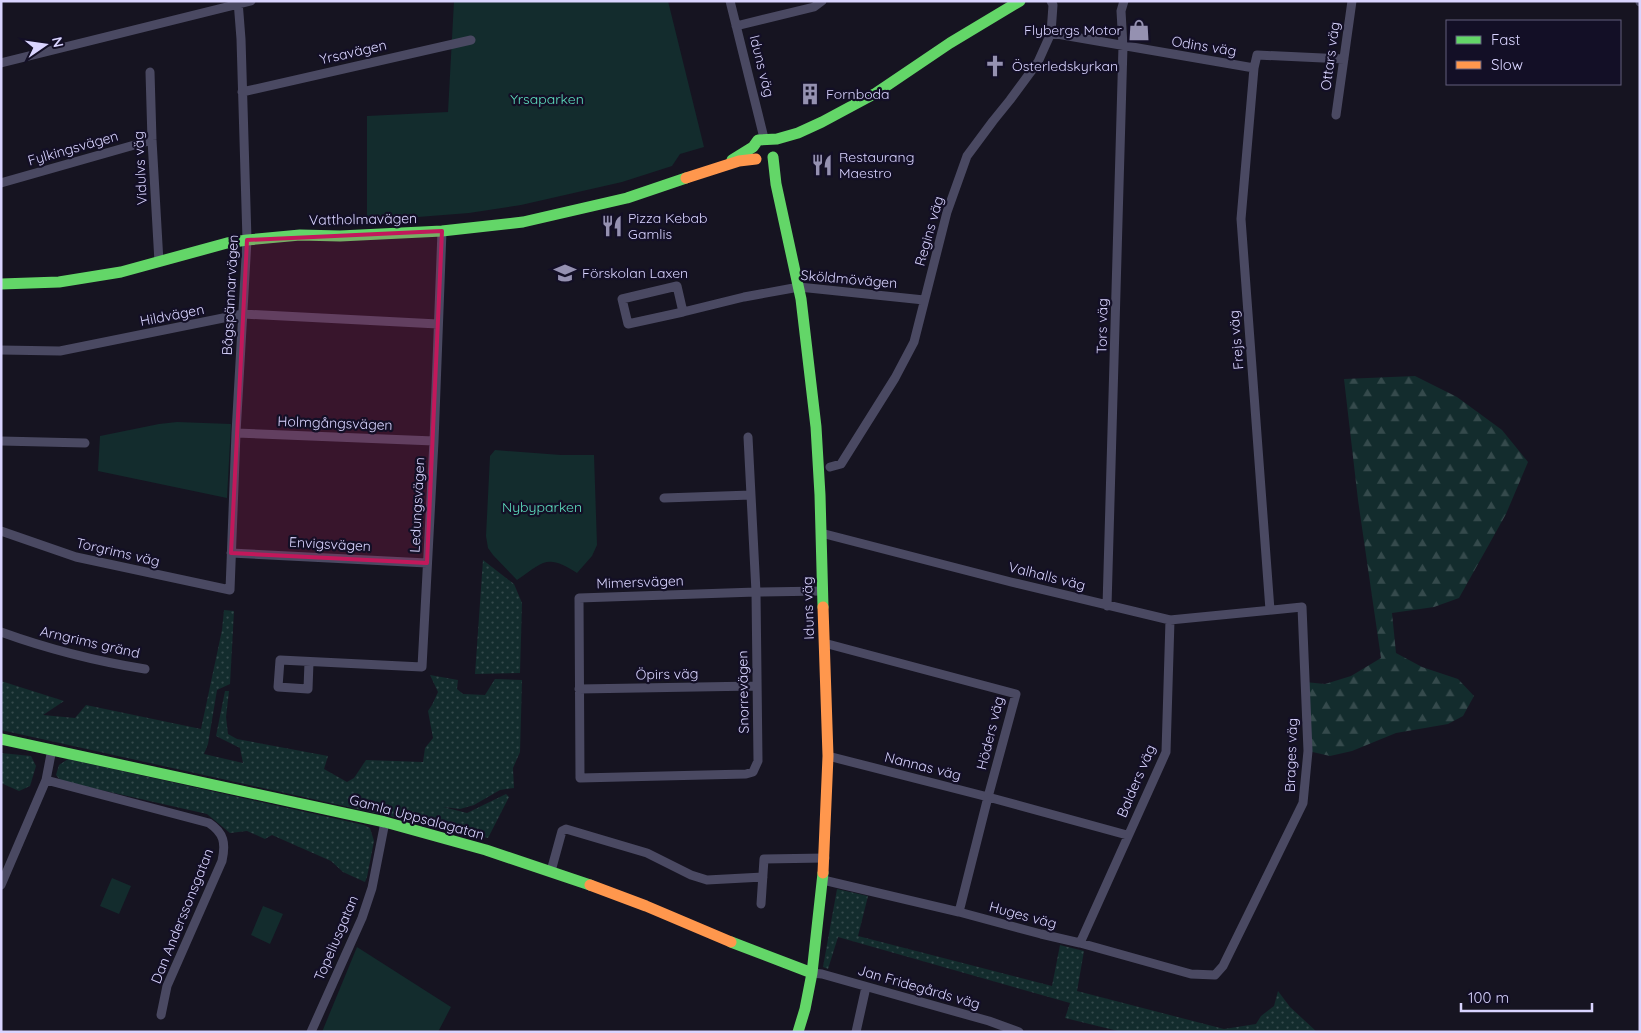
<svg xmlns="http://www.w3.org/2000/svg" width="1641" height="1033" viewBox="0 0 1641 1033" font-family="Quicksand,sans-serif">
<defs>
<pattern id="grass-dots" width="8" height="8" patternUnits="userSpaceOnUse" patternTransform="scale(1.25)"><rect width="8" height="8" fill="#132c2d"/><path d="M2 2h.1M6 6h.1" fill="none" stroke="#354a4c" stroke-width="1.8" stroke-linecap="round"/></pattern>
<pattern id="forest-firs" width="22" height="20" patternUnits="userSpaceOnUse" patternTransform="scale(1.25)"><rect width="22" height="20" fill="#132c2d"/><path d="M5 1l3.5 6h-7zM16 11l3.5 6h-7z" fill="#354a4c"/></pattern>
</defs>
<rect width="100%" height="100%" fill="#161421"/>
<path fill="url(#grass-dots)" d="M483,560L514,584L522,603L520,673L475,674Z
M224,610L234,611L230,684L217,690L208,744L204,754L243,763L240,748L216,736L225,691H229L226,717L228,734L237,739L328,756L324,769L347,782L354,778L366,760L423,762L425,748L433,738L428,711L432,705L438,692L430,675L458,680L457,689L463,694L485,695L495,679L522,680L520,752L513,768L514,788L500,790L474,805L460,809L443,807L467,813L506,794L509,797L488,838L1,730V681L64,701L43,715L75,718L86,705L201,729L222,630Z
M1,753L31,756L36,766L30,786L19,791L1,783Z
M68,759L364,825L370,828L374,841L367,877L365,882L343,872L331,861L272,835L265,839L247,831L230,833L207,814L61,781L56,775L59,765Z
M837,889L868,896L858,936L1052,986L1060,945L1084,951L1077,991L1224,1029L1256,1024L1261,1016L1274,1006L1278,991L1290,1007L1317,1032H1122L1065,1018L1070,1003L838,937L828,969L823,967Z"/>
<path fill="url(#forest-firs)" d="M1415,376L1457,397L1502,430L1528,462L1506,514L1459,598L1434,607L1392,613L1396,653L1422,667L1458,679L1474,696L1463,716L1448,724L1396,733L1352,751L1330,756L1308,751L1305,682L1325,684L1351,676L1381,658L1358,500L1344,379Z"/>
<path fill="#132c2d" d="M454,1H668L704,147L680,154L672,166L622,182L521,205L469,213L367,221V116L448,112Z
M177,422L231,424L227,498L98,471L100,436L159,424Z
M495,450L561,455H594L597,545L592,556L577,573C547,553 543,562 517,580L493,555L488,548L486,536L490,456Z
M112,878L131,886L119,914L100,906Z
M263,906L283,914L270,944L251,935Z
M357,947L451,1007L438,1032H322Z"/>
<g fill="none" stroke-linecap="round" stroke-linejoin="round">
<path stroke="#4a4962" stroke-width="9" d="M730,1L764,138
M1640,1V2
M736,26L814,7L822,1
M1051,33L1254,68L1257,55L1344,59
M1,63L251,1
M1254,68L1241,219L1270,610
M150,72L152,140L159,262
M242,92L471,40
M1336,115L1352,1
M1,183L152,140
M683,312L628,324L622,299L677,286L683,312L744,297L799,287L924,300
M1,350L60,351L243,314L438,324
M236,433L434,441
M748,437L756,592L758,761L753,772L746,774L580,778L579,598L756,592L823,591
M1,441L85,443
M830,467L841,464L895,378L914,342L947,212L967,156L993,121L1010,100L1038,62L1051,33L1053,5L1051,1
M664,498L751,495
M1,531L76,557L230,590L236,433L247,240L241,39L238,1
M821,533L1011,582L1170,620L1302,607L1308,751L1303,803L1223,966L1215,975L1191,974L1080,943L1041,934L959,912L823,880
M231,553L427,563
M1107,606L1123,46L1121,11L1124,1
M1,632C48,649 95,661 145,669
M824,643L1016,694L988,797L959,912
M309,662L308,689L278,687L280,660L422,667L434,441L442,231
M579,689L756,686
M828,756L988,797L1127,835
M46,780L209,823C224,833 226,843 222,861L167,986L161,1015
M551,871L562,831L566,829L647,853L691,875L707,880L763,877
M1,885L46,780L52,749
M761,904L764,859L825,858
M1080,943L1166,752L1170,620
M812,973L822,974L989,1021L1019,1032
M311,1032L362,918L372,888L385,822
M856,1032L866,987"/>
<path stroke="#63d668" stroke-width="11" d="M773,157L776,184L801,299L816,427L820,495L823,607
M732,160L753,147L758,140L777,139L798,133L822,122L876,93L950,43L1020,1
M1,284L59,282L121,272L227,243L247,240L300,235L340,236L442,231L523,222L627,198L686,178
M1,739L385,822L486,850L590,885
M731,942L812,973
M798,1032L805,1009L812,973L823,873"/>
<path stroke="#ff974d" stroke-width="11" d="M686,178L739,161L756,159
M823,873L828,756L823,607
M590,885L646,906L731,942"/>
</g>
<path fill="#c2185b" fill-opacity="0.2" stroke="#c2185b" stroke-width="4" stroke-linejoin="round" d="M442,231L427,563L231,553L247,240Z"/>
<defs>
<g id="shop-bare" transform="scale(1.725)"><path d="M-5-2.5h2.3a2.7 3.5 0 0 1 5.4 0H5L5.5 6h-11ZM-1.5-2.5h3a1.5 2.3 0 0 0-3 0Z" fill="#9591b1" stroke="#130f26" stroke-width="2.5" paint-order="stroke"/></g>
<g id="church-bare" transform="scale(1.725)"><path d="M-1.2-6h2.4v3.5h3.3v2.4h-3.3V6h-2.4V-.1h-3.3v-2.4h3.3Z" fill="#9591b1" stroke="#130f26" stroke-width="2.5" paint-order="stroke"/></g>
<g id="building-bare" transform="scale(1.725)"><path d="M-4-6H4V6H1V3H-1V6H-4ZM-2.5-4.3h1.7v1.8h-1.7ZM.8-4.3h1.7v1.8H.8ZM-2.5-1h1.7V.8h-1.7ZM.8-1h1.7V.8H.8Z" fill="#9591b1" stroke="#130f26" stroke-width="2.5" paint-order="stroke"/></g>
<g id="restaurant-bare" transform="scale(1.725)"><path d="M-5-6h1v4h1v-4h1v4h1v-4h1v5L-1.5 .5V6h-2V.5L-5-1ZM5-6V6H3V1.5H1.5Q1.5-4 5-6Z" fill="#9591b1" stroke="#130f26" stroke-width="2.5" paint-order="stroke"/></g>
<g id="school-bare" transform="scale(1.725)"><path d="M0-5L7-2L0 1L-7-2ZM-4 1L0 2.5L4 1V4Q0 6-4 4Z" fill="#9591b1" stroke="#130f26" stroke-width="2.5" paint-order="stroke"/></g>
</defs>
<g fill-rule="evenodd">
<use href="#shop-bare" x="1139" y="30"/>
<use href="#church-bare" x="995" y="66"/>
<use href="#building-bare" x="810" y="94"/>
<use href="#restaurant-bare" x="822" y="165"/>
<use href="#restaurant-bare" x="612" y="226"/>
<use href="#school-bare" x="565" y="273"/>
</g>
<g text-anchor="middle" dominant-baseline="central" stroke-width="4.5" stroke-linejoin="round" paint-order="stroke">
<g font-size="14" fill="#d9d4ff" stroke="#130f26" text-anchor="start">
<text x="1122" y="30" text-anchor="end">Flybergs Motor</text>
<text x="1012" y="66">Österledskyrkan</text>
<text x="826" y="94">Fornboda</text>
<text x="839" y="157">Restaurang<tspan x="839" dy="16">Maestro</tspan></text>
<text x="628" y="218">Pizza Kebab<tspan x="628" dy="16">Gamlis</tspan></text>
<text x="582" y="273">Förskolan Laxen</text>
</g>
<g font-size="14" fill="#d9d4ff" stroke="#130f26">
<text transform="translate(1204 46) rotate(9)">Odins väg</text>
<text transform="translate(353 52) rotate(-13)">Yrsavägen</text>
<text transform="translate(1330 56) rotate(-82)">Ottars väg</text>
<text transform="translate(762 66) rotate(76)">Iduns väg</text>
<text transform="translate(73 148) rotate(-16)">Fylkingsvägen</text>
<text transform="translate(140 168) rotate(-93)">Vidulvs väg</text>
<text transform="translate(363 219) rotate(-1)">Vattholmavägen</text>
<text transform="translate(929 231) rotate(-74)">Regins väg</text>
<text transform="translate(849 279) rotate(5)">Sköldmövägen</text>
<text transform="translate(230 295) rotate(-87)">Bågspännarvägen</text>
<text transform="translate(172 315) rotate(-11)">Hildvägen</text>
<text transform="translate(1102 326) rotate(-89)">Tors väg</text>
<text transform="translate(1236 340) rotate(-95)">Frejs väg</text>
<text transform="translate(335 423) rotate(2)">Holmgångsvägen</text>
<text transform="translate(417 505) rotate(-87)">Ledungsvägen</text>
<text transform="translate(330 544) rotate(3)">Envigsvägen</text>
<text transform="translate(118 552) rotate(13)">Torgrims väg</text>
<text transform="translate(1047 576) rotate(14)">Valhalls väg</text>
<text transform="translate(640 582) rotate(-2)">Mimersvägen</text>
<text transform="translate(808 608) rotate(-92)">Iduns väg</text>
<text transform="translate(90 642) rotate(13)">Arngrims gränd</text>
<text transform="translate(667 674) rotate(-1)">Öpirs väg</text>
<text transform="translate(743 692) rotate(-91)">Snorrevägen</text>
<text transform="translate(990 733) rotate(-76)">Höders väg</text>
<text transform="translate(1291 755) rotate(-88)">Brages väg</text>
<text transform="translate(923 766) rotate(14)">Nannas väg</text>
<text transform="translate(1136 781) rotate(-67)">Balders väg</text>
<text transform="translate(417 817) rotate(15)">Gamla Uppsalagatan</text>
<text transform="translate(1023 915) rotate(15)">Huges väg</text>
<text transform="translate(182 916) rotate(-68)">Dan Anderssonsgatan</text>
<text transform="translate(336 938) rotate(-67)">Topeliusgatan</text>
<text transform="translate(919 987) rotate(16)">Jan Fridegårds väg</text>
</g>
<g font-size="14" fill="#5fe0c0" stroke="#130f26">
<text x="547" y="99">Yrsaparken</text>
<text x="542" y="507">Nybyparken</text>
</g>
</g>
<rect width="1641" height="1033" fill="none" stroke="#d9d4ff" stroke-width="5"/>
<rect x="1446" y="20" width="175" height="65" fill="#130f26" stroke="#625e7d"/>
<rect x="1456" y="36" width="25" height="8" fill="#63d668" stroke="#625e7d"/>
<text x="1491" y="45" font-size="15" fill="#d9d4ff">Fast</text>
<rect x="1456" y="61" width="25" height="8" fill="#ff974d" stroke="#625e7d"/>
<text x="1491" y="70" font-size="15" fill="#d9d4ff">Slow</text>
<g transform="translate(45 45) rotate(77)" stroke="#130f26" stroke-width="4" paint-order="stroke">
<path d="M0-4L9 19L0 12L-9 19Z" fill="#d9d4ff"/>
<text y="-8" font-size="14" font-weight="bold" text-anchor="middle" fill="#d9d4ff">N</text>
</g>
<path d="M1461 1003v8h131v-8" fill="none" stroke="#d9d4ff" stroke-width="2.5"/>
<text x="1468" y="1003" font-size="15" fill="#d9d4ff" stroke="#130f26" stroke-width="4" paint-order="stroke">100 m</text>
</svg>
